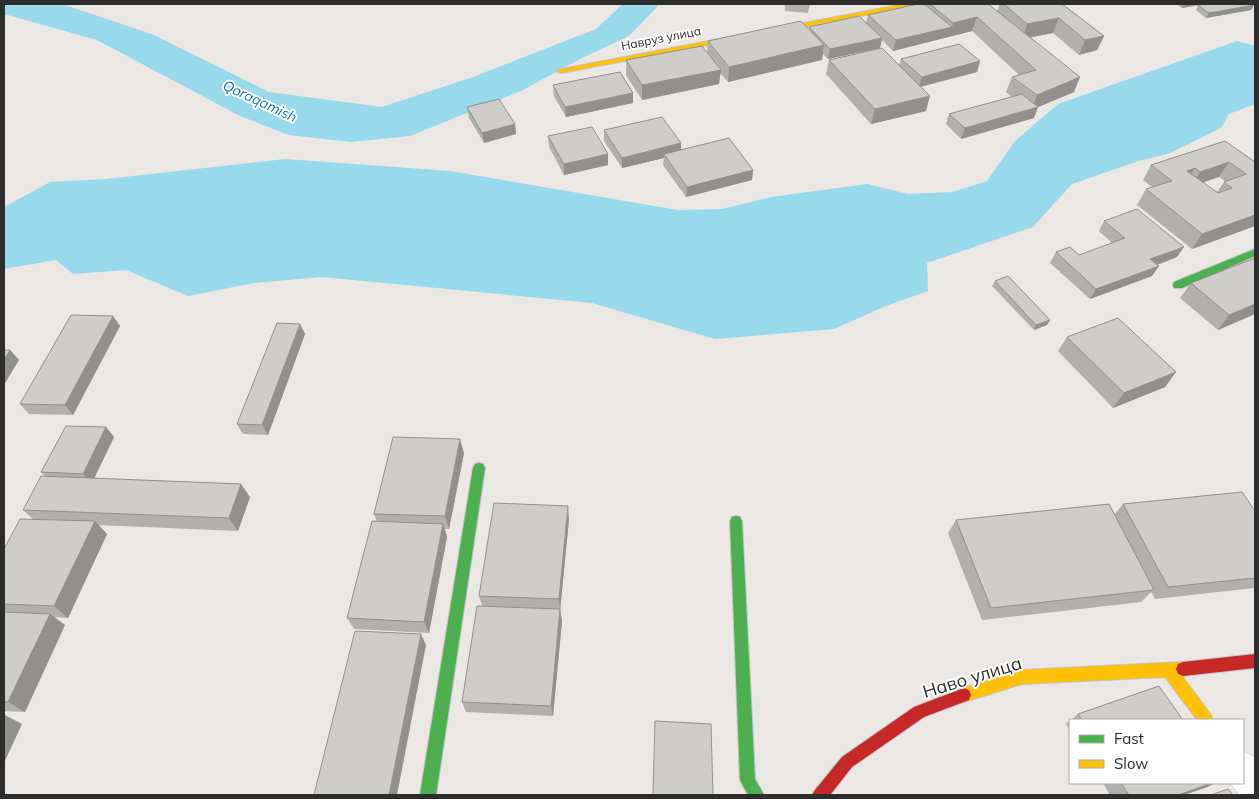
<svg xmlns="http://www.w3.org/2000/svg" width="1259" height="799" viewBox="0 0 1259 799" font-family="Mulish,sans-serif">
<rect width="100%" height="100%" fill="#eae7e4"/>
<path fill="#98daec" d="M4,4H62L154,35L269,92L382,107L473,77L596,29L623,4H660L629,36L582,58L521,91L410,136L351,142L289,135L240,116L97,40L4,14Z
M1237,41L1255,46V104L1229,114L1221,128L1170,153L1139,161L1072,184L1033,227L927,263L928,291L886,306L834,329L715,339L592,303L322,277L254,283L188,296L126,270L73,274L56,260L4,269V207L50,182L106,179L285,159L450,171L678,210L722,209L771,197L867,184L908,194L952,192L987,181L1015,141L1058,104Z"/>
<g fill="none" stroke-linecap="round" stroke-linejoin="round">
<g stroke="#c4c4c4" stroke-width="1">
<path id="street" d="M1243,752L1255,757V795H1239L1230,783H1243Z"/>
</g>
<g stroke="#c4c4c4" stroke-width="2">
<path id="fast" d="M1255,249V256L1182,288H1174L1173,285L1174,282Z
M479,463L483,464L485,468L436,795H420L473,468L475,464Z
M736,516L740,517L742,521L755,779L764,795H748L740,780L730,521L732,517Z"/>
</g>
<g stroke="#c4c4c4" stroke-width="2">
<path id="slow" d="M904,4H918L914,6L561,73L557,71L561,69Z
M1183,662L1188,664L1190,669L1188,674L1182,676L1211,715L1213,720H1197L1165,677L1022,684L964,702L959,700L957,695L959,690L964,688L1022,670Z"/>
</g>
<g stroke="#c4c4c4" stroke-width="2">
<path id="jam" d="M1255,654V668L1183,676L1178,674L1176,669L1178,664L1183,662Z
M964,688L969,690L971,695L969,700L924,717L852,767L830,795H812L815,790L842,757L914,707Z"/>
</g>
<use href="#street" fill="#fcfbfb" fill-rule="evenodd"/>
<use href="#fast" fill="#4caf50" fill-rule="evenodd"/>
<use href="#slow" fill="#ffc107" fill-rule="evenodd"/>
<use href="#jam" fill="#c62828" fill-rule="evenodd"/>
</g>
<path fill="#b2b0ae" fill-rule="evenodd" d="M785,4H810L808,13L785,11Z
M918,4H988L997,11L1000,4H1062L1104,36L1097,50L1079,55L1053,33L1031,37L1074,92L1038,107L1034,118L961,139L946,124L949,114L1012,97L1006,92L1012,77L1019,75L972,31L893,51L882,40L880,48L828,59L823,54L822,60L728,82L720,73L719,84L642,100L626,75V60L707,52L708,41L808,29L809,27L866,23L868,15Z
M1176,4H1204L1182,8Z
M1198,5H1254L1251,10L1206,18L1196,10Z
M901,59L980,61L977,72L921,87L926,111L871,124L826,74L829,60L899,65Z
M553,85L633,93V103L566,117L554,96Z
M467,107L515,124L516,134L484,143L469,118Z
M604,130L753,170L752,180L686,197L663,165L664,158L622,168L604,141Z
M548,136L608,154V165L564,175L549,147Z
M1225,141L1255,162V226L1192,249L1137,205L1146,189L1152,187L1143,180L1151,165ZM1219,177L1225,181L1224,182L1217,192L1203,182Z
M1104,221L1177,257L1157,265L1152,276L1090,299L1050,263L1056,252L1079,255L1112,243L1099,231Z
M995,281L1050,320L1047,325L1034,330L992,286Z
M1191,283L1255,314L1218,330L1180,298Z
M113,316L120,326L73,415L29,414L20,404Z
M300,324L305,334L268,435L243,434L237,424Z
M1067,337L1176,372L1165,387L1113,408L1058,351Z
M106,427L114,437L94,478L250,497L238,531L98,525L107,534L68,618L54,617L65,625L25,712L4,711V549L33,519L23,510L45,476L41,472Z
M464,453L449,529H445L447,537L429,633L354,629L347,618L377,522L374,514Z
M1123,504L1255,511V588L1155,599L1151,592L1141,602L982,620L948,533L956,520L1114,515Z
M569,519L560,611L562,621L553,716L466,712L462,702L482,606L479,596Z
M1078,714L1183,720H1071Z
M1070,720V731L1066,724Z
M1103,783H1215L1207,787L1184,795H1110Z"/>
<path fill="#91908d" d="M1184,4H1204L1182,8Z
M1254,5L1251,10L1206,18L1209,13Z
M977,17L972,31L893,51L896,40L952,27L953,23Z
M1059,18L1053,33L1022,39L1027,24Z
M1104,36L1097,50L1079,55L1085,40Z
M882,38L880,48L828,59L830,49Z
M824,45L822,60L728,82L729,67Z
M980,61L977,72L919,87L922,77Z
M721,70L719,84L642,100V85Z
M1080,77L1074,92L1038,107L1034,118L961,139L965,128L1032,109L1037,95Z
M633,93V103L566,117L565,107Z
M930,96L926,111L871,124L875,109Z
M515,124L516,134L484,143L482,133Z
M681,143V153L664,154V158L622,168V158Z
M608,154V165L564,175V164Z
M1229,162L1219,177L1190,187L1200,172Z
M1195,168L1185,183L1187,171Z
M753,170L752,180L686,197L687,187Z
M1255,215V226L1192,249L1202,234Z
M1184,247L1177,257L1144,270L1150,259Z
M1159,266L1152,276L1090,299L1096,289Z
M1255,304V314L1218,330L1229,315Z
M113,316L120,326L73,415L65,405Z
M1050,320L1047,325L1034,330L1036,325Z
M300,324L305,334L268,435L262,425Z
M10,350L19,360L4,385V360Z
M1176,372L1165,387L1113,408L1124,393Z
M106,427L114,437L92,483L83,474Z
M460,439L464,453L449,529L445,516Z
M241,484L250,497L238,531L229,518Z
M568,506L569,519L560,611L559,599Z
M95,521L107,534L68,618L54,606Z
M443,524L447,537L429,633L424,622Z
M560,609L562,621L553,716L551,706Z
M50,614L65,625L25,712L8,702Z
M421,634L426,645L397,795H389Z
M5,715L22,724L4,763V717Z
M1212,783H1215L1207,787L1184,795H1178Z"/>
<path fill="#cfcdca" stroke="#91908d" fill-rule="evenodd" d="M918,4H924L952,27L896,40L868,15Z
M930,4H988L1080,77L1037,95L1012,77L1036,70L977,17L953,23Z
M1004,4H1062L1104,36L1085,40L1059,18L1027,24Z
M1205,4H1252L1254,5L1209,13L1198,5Z
M859,16L882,38L830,49L809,27Z
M801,21L824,45L729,67L708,41Z
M959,44L980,61L922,77L901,59Z
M702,46L721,70L642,85L626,60Z
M882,48L930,96L875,109L829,60Z
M620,72L633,93L565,107L553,85Z
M1022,94L1038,107L965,128L949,114Z
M499,99L515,124L482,133L467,107Z
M662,117L681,143L622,158L604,130Z
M592,127L608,154L564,164L548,136Z
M729,138L753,170L687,187L664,154Z
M1225,141L1255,162V215L1202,234L1146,189L1172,181L1151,165ZM1229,162L1246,174L1224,182L1232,188L1218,193L1187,171L1195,168L1200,172Z
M1137,209L1184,247L1150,259L1159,266L1096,289L1056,252L1070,247L1079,255L1125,238L1104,221Z
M1255,258V304L1229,315L1191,283Z
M1008,276L1050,320L1036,325L995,281Z
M71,315L113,316L65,405L20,404Z
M1118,318L1176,372L1124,393L1067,337Z
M277,323L300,324L262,425L237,424Z
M4,350H10L4,360Z
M66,426L106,427L83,474L41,472Z
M393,437L460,439L445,516L374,514Z
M41,476L241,484L229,518L23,510Z
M1242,492L1255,511V578L1168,587L1123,504Z
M494,503L568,506L559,599L479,596Z
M1109,504L1154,590L991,608L956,520Z
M20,519L95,521L54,606L4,604V549Z
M372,521L443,524L424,622L347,618Z
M477,606L560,609L551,706L462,702Z
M4,612L50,614L8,702H4Z
M355,631L421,634L389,795H314Z
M1159,686L1183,720H1082L1078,714Z
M655,721L711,724L713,795H653Z
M1121,783H1212L1178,795H1129Z
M1228,789L1233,795H1211Z"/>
<g text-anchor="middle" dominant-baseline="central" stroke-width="4" stroke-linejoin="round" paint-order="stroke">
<g font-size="12" fill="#2d2d2d" stroke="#fff">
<text transform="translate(661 38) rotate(-11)">Навруз улица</text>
</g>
<g font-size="14" font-style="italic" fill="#0e76a0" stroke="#fff">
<text transform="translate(260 101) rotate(25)">Qoraqamish</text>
</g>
<g font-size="18" fill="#2d2d2d" stroke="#fff">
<text transform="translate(972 677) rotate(-17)">Наво улица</text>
</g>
</g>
<rect width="1259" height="799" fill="none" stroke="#2d2d2d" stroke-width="10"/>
<rect x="1069" y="719" width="175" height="65" fill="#ffffff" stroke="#ababab"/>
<rect x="1079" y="735" width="25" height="8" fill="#4caf50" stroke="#ababab"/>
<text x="1114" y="744" font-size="15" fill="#2d2d2d">Fast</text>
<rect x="1079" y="760" width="25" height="8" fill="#ffc107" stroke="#ababab"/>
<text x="1114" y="769" font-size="15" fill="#2d2d2d">Slow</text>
</svg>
